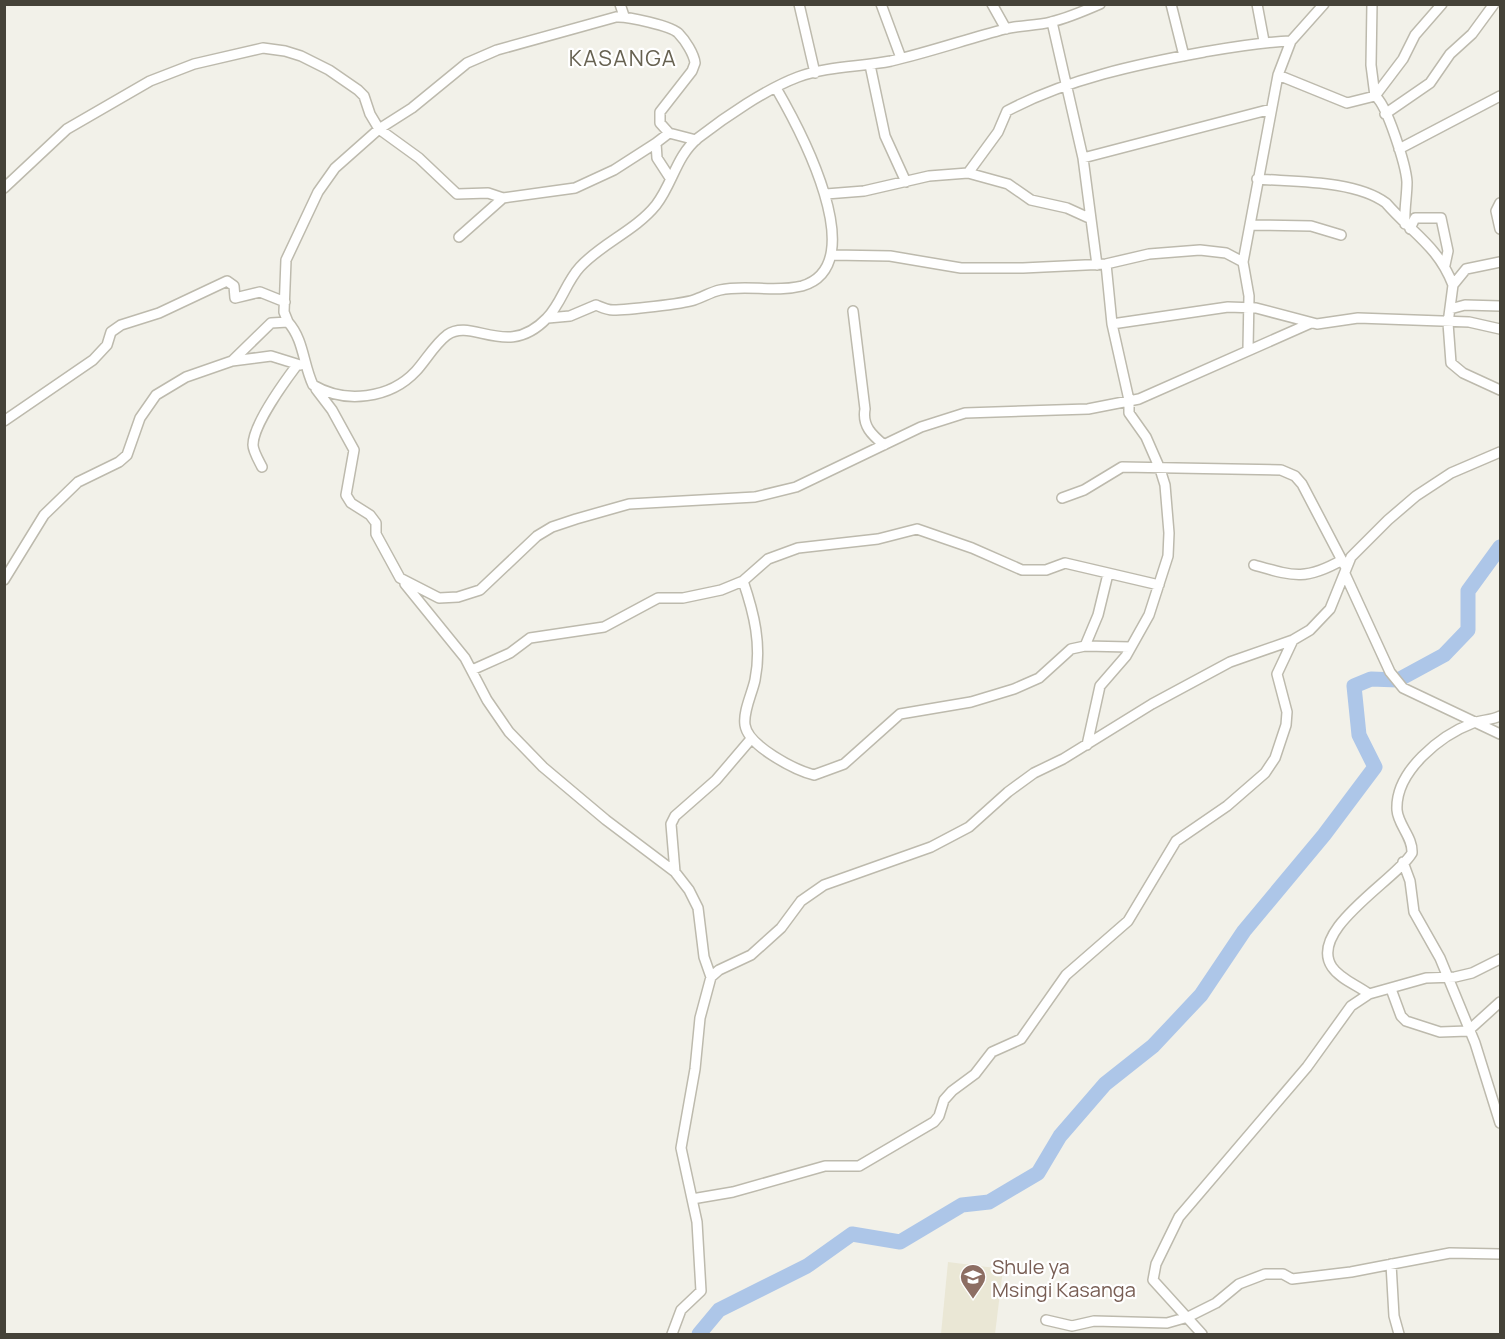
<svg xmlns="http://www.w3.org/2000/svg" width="1505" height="1339" viewBox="0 0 1505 1339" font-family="Manrope,sans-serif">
<rect width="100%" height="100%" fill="#f2f1e9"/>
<path fill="#eae7d5" d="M948,1262L1003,1269L995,1334H941Z"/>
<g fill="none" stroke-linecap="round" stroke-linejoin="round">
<path stroke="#adc6e8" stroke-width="15" d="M699,1334L719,1310L807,1266L852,1234L900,1242L962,1205L989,1202L1038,1173L1060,1136L1105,1084L1153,1046L1201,995L1244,931L1324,835L1375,767L1359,735L1354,686L1371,679L1398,680L1444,655L1468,630V591L1500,547"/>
<g stroke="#bdbaad" stroke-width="12">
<path id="street" d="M620,4L624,16
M799,4L815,73
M881,4L901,58
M992,4L1006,29
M1171,4L1184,56
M1257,4L1264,41
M1372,4L1371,65L1375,96C1387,104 1406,166 1407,182C1407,196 1404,210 1405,224
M1052,22L1083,158L1097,265
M870,65L885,136L906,182
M1278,75L1347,103L1375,96L1403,59L1415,35L1442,4
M1385,114L1430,83L1450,54L1472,34L1494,4
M669,133L656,143L657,158L670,178
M1399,149L1500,96
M1083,158L1271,109
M968,173L998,132L1007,111C1067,79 1138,64 1204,52C1233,47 1261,42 1291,41
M1257,179C1294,182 1355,180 1386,203C1412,233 1438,246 1453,285L1448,323L1451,363L1463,373L1500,390
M4,188L67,129L150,81L194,64L263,48L285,51L301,56L329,70L358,90L364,96L370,114L379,129L419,158L457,194L488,193L503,198
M826,194L864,191L929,176L968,173L1008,184L1031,200L1067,208L1089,218
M1500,203L1496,211L1500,229
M1250,225L1311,226L1341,235
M1410,229L1415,218H1441L1448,251L1445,265
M459,237L503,198L575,188L614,170L656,143
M832,255L890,256L961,268H1023L1106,264L1149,254L1200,250L1226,253L1243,262L1249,296L1248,349
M1243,262L1278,75L1291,41L1324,4
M1453,285L1466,269L1500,262
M1450,309L1465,305L1500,306
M853,311L865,409C862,426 872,435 884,445
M548,318L570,316L596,305C601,307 607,310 613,310C627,310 682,304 694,300C703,297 711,292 720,290C746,284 774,293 802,286C874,265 798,126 776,88
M288,322L284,312L286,260L318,192L335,168L379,129L412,108L467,63L497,50L616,17C626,16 673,26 679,34C685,40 694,54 695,63L692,71L660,112V123L669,133L696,140
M1112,324L1228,307L1256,308L1317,324L1358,318L1469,322L1500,329
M232,361L271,356L300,365
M316,389L332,410L354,450L346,495L351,503L370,515L376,523V534L400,578L439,598L458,597L480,590L537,536L552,527L576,519L629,504L755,497L796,487L921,427L965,413L1088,409L1139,399L1311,323
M4,421L93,360L107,345L111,332L121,325L159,313L227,281L234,286L235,298L260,292L285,302
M262,467C259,461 253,451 253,445C253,425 285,381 297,365
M1062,498L1084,490L1122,467L1281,470L1295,476L1302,484L1346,568
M1254,565C1293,576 1305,581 1342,560
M1345,574L1390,672L1403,688L1500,734
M4,580L44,515L78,482L119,462L127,455L140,418L156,395L186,377L232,361L271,323L288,322C304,340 303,364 313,385C345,404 390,399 416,371C426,360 435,344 447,335C473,317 507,360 547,318C561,304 566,282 580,267C602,243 635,231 656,205C673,183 676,156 698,138C725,117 766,89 798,77C827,66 861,67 891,61C930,52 967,39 1005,29C1020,25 1036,26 1051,22C1068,18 1084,11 1100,4
M743,581C754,613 762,645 755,680C752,694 743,711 745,725C748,746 795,770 814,775L844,764L900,714L971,702L1014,689L1039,678L1071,649L1085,646L1130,647
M405,584L465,658L487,700L509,732L543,767L606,820L675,872L689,890L698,908L704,957L711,977
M1085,646L1098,615L1108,574
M472,670L510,653L530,638L604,627L658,598H683L721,590L743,581L768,559L798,548L878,539L917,529L972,548L1022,570H1046L1065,563L1159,585
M1087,745L1100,686L1126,656L1149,615L1168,556L1169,533L1165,485L1160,469L1146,437L1129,413V400L1112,324L1106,264
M1403,862L1410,881L1414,912L1440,958L1475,1043L1500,1123
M675,872L671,824L675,816L716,780L751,739
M1391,989L1401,1016L1406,1021L1440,1032L1468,1031L1500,1002
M1369,994C1357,985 1340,979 1332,967C1307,930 1396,880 1412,853C1413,837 1398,825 1397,810C1395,771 1441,735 1473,723C1482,720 1492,720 1500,716
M692,1199L733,1192L825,1166H859L934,1122L939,1116L944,1100L952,1091L975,1074L992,1052L1021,1039L1066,975L1128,921L1176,841L1227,806L1265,773L1275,758L1286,725L1287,712L1277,674L1293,640
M1391,1264L1394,1316L1399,1334
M1046,1320L1072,1326L1094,1321L1167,1323L1188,1317L1216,1303L1239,1284L1265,1274H1283L1292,1279L1351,1272L1450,1253L1500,1254
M672,1334L681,1310L701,1291L697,1222L681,1148L695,1069L700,1018L711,977L719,970L751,955L781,928L801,901L824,885L931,847L969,827L1008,792L1034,773L1063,759L1152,704L1230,662L1293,640L1310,630L1330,609L1351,557L1388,520L1416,496L1451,473L1500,452
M1202,1334L1153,1280L1156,1264L1179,1217L1307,1067L1351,1006L1369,994L1426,978L1455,977L1472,973L1500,959"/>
</g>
<use href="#street" stroke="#fff" stroke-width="9"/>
</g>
<defs>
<g id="school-pin" transform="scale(1.35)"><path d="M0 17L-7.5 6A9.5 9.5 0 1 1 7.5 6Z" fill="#8d6e63" stroke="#fff"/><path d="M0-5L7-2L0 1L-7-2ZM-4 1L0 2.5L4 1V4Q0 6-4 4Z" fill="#fff"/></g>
</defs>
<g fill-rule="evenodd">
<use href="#school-pin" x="973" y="1277"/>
</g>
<g text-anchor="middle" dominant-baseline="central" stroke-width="4.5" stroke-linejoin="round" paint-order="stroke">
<g font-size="20" fill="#785e54" stroke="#fff" text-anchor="start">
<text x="992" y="1266">Shule ya<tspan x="992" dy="23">Msingi Kasanga</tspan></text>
</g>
<g font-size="22" letter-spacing="1.5" fill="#676251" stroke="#fff">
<text x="623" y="58">KASANGA</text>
</g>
</g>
<rect width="1505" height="1339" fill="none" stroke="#454238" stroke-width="12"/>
</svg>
